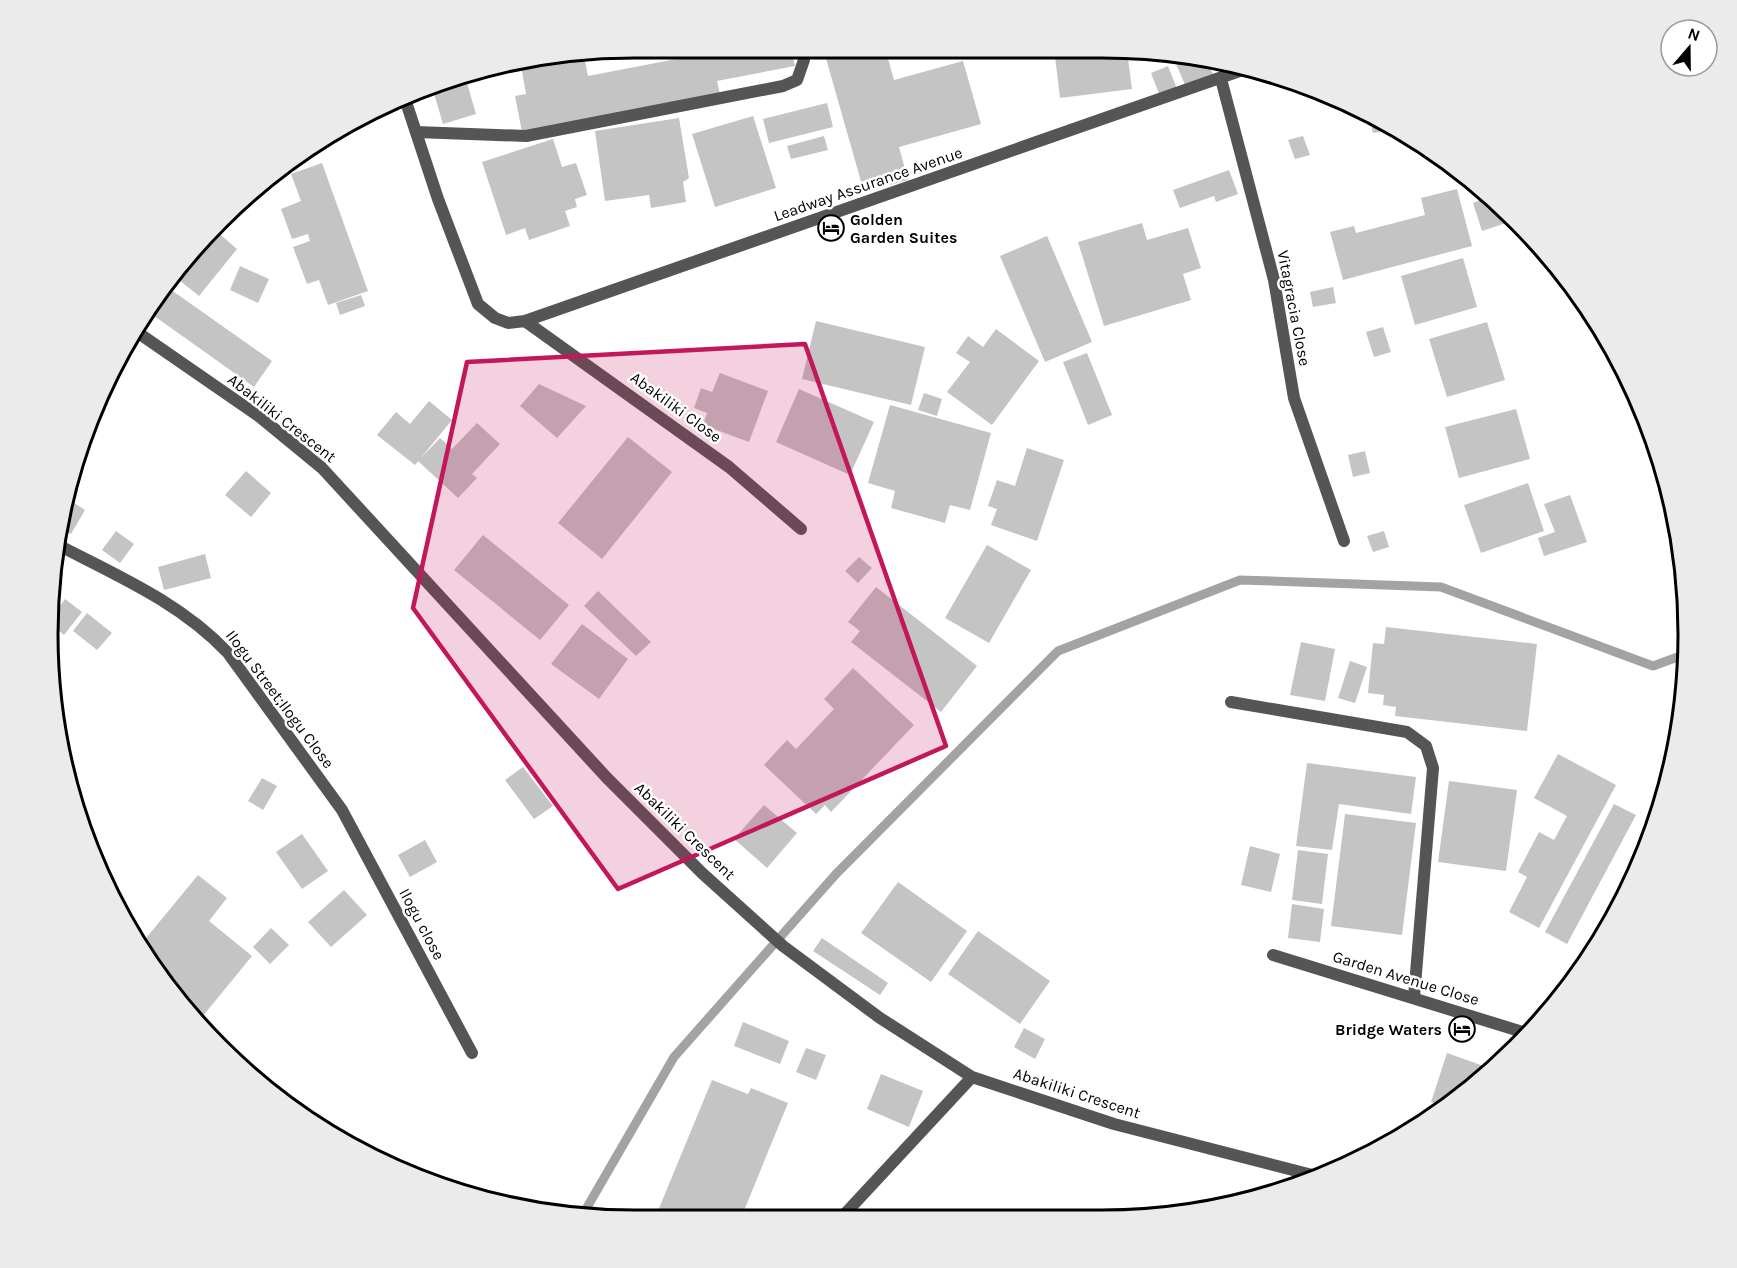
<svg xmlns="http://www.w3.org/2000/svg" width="1737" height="1268" viewBox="0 0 1737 1268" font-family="Karla,sans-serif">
<rect width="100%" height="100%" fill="#fff"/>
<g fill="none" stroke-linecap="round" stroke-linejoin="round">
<path stroke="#a3a3a3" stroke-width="9" d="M582,1216L674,1057L836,874L1058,651L1240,580L1441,587L1653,666L1686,654"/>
</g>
<path fill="#c4c4c4" d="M634,48L651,49L585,61L588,76L718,51V48H791L795,66L717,81L720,94L522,132L515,96L526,94L521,66L510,68L509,64Z
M823,48H885L894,80L963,61L981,124L899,147L908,180L864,192Z
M1054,48H1103L1127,51L1132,89L1060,98Z
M1188,59L1207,62L1214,76L1186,87L1176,64Z
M1168,66L1177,89L1160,96L1151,73Z
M465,76L476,114L443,124L433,90Z
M827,103L833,127L769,143L763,119Z
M1369,115H1370L1395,129L1373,133Z
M753,116L776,188L715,207L692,134Z
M679,118L689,178L683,182L686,202L651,208L649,195L605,201L595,131Z
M824,136L828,150L791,159L787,146Z
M1303,136L1310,155L1295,159L1288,140Z
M553,139L562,167L576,163L587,195L575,199L577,207L565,211L570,226L529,240L525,228L506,235L482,162Z
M322,163L368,291L328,305L319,280L307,284L293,247L310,241L308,234L292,239L281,209L301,201L291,174Z
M1229,170L1238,194L1216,202L1214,196L1180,208L1173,190Z
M1457,189L1472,246L1343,280L1330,232L1354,226L1356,233L1425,215L1421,198Z
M1492,196L1515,220L1482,231L1473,203Z
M1142,223L1147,240L1188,228L1201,268L1183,274L1191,300L1104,326L1078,242Z
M214,229L237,249L199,296L174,276L194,247Z
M1047,236L1092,342L1045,362L1000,256Z
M1463,258L1477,307L1415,325L1401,276Z
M240,266L269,279L258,303L230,290Z
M167,287L272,361L254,387L150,313Z
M1333,287L1336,303L1313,307L1310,292Z
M361,295L365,306L340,315L336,303Z
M816,321L925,347L911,405L802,379Z
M1487,322L1505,380L1447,397L1429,339Z
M1383,327L1391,352L1374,357L1366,332Z
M996,329L1039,361L992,425L947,392L970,362L956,353L968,336L983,347Z
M1087,353L1112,415L1088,425L1063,362Z
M720,373L768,391L749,442L703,425L707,413L694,408L701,388L712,392Z
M539,384L586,406L557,438L520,406Z
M799,389L874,422L850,475L776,442Z
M924,393L942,399L937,416L918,410Z
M429,401L452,420L415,465L377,435L396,412L410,424Z
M890,405L991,433L970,510L950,505L945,523L891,508L895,491L868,483Z
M1516,409L1530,459L1459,478L1445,427Z
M477,423L500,444L472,474L477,478L458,498L418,461L440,438L452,449Z
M628,437L672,472L602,559L558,523Z
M1027,448L1064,460L1037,541L991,525L997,509L988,506L997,480L1015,486Z
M1365,451L1370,473L1353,477L1348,455Z
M246,471L271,493L251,517L225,495Z
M1528,483L1544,531L1481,553L1464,505Z
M1570,495L1587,542L1544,556L1538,538L1555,532L1544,504Z
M71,501L85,510L71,534L59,528V522Z
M116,531L134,544L120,563L102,550Z
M1384,531L1389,547L1373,552L1367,536Z
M483,535L569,605L540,640L454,570Z
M987,545L1031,570L989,643L945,618Z
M205,554L211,578L164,590L158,567Z
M859,557L872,568L858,583L845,571Z
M876,587L977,666L941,712L851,642L860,631L848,622Z
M598,591L651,642L636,656L584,606Z
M65,599L82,612L64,635L56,628V611Z
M87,613L112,633L97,650L73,631Z
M582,624L628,659L599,699L551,664Z
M1386,627L1537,644L1527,731L1395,716L1396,707L1383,705L1384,695L1368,693L1373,643L1384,644Z
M1301,642L1335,649L1325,701L1290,695Z
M1350,661L1367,667L1355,703L1338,698Z
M853,668L914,725L831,812L825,805L816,814L764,765L787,740L796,749L834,709L824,699Z
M1558,754L1616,785L1539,928L1509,912L1527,877L1518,872L1539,832L1554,840L1567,816L1534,798Z
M1307,763L1416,777L1411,814L1339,804L1332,850L1296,846Z
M523,767L553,806L534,819L505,780Z
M262,778L277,786L263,810L248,801Z
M1449,781L1517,790L1506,871L1438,862Z
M1614,804L1636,815L1567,944L1545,932Z
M764,805L797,833L767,868L734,839Z
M1345,814L1416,823L1402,935L1331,926Z
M302,834L328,871L302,889L276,852Z
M425,840L437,862L410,877L398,855Z
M1250,846L1280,854L1271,892L1241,885Z
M1298,850L1328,854L1322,904L1292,900Z
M198,875L227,898L209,921L252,956L198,1022L169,991L142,943Z
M898,882L967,931L931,982L861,933Z
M344,890L367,915L331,947L308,922Z
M1292,904L1324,909L1320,942L1288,938Z
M271,928L289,945L270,964L253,947Z
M978,931L1050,981L1020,1024L948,974Z
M822,938L888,983L880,995L813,951Z
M743,1022L789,1041L780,1064L734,1046Z
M1024,1028L1045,1039L1035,1059L1014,1047Z
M806,1048L826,1055L816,1080L796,1072Z
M1447,1053L1492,1069L1460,1099L1446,1107L1431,1102Z
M881,1074L923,1091L909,1127L867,1109Z
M712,1080L748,1094L751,1088L788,1103L741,1218H655Z"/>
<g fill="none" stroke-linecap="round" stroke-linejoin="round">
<path stroke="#555" stroke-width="12" d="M416,132L526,136L783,86L797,80L804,60L801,48
M1231,702L1407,732L1426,746L1433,768L1414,997"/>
<path stroke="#555" stroke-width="12" d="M1221,79L1274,280L1294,398L1344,541
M406,102L438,199L478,304L495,318L508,323L525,321L1251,67
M525,321L729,467L801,529
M137,332L260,417L322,468L607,778L702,873L783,946L880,1018L972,1077L1114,1124L1320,1177
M58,545C118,576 181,603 228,653L342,810L472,1053
M1273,955L1529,1034
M842,1217L972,1077"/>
</g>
<path fill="#c2185b" fill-opacity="0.2" stroke="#c2185b" stroke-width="4.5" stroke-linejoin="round" d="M805,344L946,746L618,889L413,608L467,362Z"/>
<defs>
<g id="hotel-ring" transform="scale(1.35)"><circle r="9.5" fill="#fff" stroke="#000" stroke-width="1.5"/><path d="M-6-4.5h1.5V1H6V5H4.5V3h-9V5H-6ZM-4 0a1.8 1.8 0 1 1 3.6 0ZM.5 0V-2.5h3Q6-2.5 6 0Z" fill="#000"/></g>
</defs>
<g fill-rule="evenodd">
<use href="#hotel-ring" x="831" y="228"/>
<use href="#hotel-ring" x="1462" y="1029"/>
</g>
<g text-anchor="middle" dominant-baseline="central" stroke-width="5" stroke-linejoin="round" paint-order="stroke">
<g font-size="16" fill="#000" stroke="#fff">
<text transform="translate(868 184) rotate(-19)">Leadway Assurance Avenue</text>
<text transform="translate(1294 308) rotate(79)">Vitagracia Close</text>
<text transform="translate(676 407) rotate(36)">Abakiliki Close</text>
<text transform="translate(282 418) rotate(38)">Abakiliki Crescent</text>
<text transform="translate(280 699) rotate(53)">Ilogu Street;Ilogu Close</text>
<text transform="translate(685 831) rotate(44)">Abakiliki Crescent</text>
<text transform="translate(422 924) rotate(62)">Ilogu close</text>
<text transform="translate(1406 978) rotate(17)">Garden Avenue Close</text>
<text transform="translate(1077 1093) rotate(18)">Abakiliki Crescent</text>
</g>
<g font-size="16" font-weight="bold" fill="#000" stroke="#fff" text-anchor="start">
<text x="850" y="219">Golden<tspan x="850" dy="18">Garden Suites</tspan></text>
<text x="1442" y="1029" text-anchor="end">Bridge Waters</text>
</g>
</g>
<path d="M0 0H1737V1268H0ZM634 58H1102A576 576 0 0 1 1678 634V634A576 576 0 0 1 1102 1210H634A576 576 0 0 1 58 634V634A576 576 0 0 1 634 58Z" fill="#ebebeb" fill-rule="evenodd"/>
<path fill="none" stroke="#000" stroke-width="3" d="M634 58H1102A576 576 0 0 1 1678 634V634A576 576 0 0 1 1102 1210H634A576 576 0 0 1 58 634V634A576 576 0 0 1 634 58Z"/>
<g transform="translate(1689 48) rotate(20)"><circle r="28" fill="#ffffff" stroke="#999999" stroke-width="1.5"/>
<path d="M0-4.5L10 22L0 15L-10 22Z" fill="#000000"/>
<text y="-9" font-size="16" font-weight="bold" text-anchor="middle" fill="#000000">N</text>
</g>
</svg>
